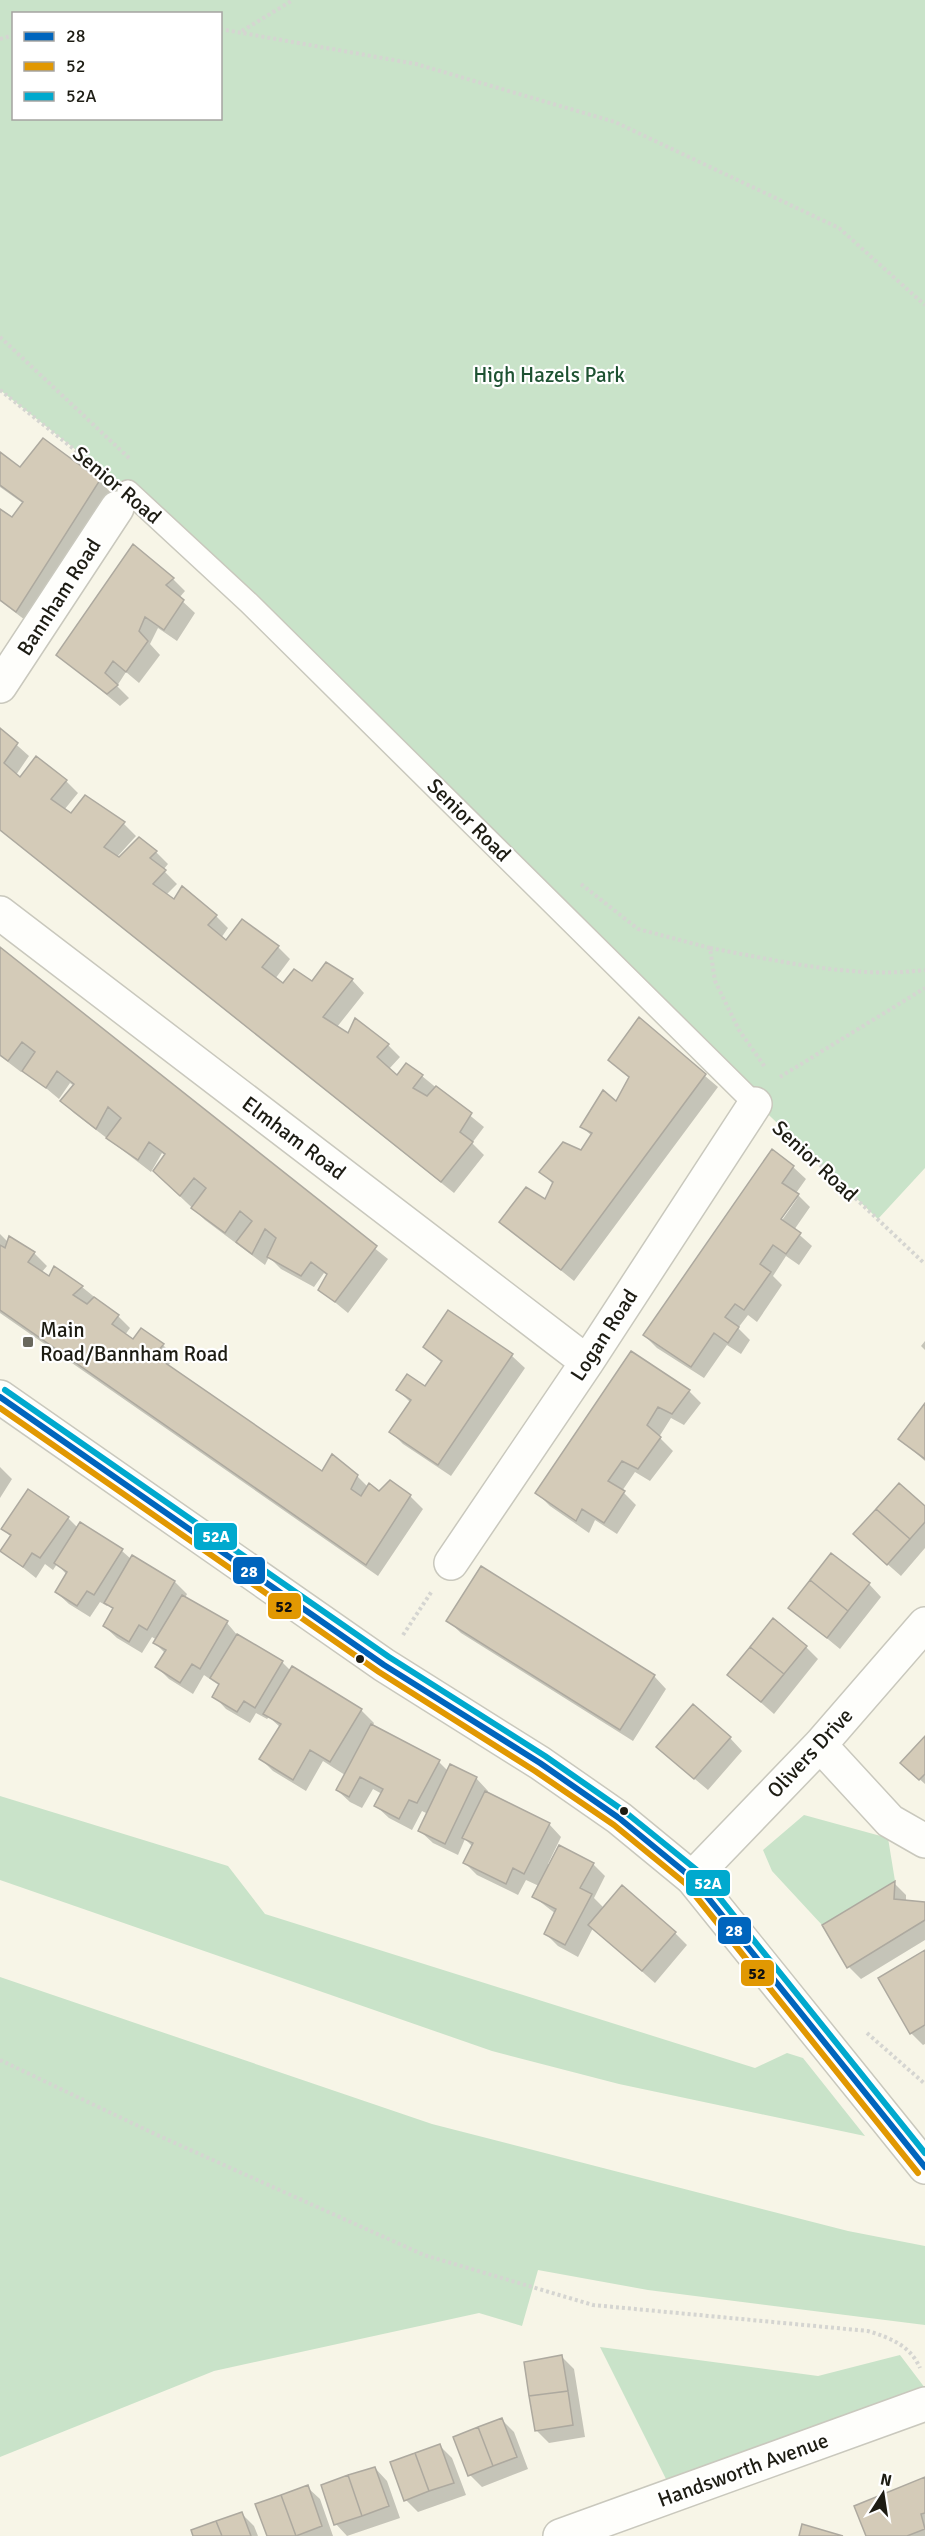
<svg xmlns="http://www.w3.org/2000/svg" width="925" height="2536" viewBox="0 0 925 2536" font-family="Signika,sans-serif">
<rect width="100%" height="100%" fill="#f7f5e7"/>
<path fill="#c9e3c9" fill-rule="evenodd" d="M0,0H925V1168L878,1219L713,1062L128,491L0,390ZM14,14H220V118H14Z
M0,1796L228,1866L265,1914L755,2068L787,2053L803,2058L865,2136L619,2084L492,2051L0,1880Z
M804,1815L888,1838L895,1881L822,1925L772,1871L763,1850Z
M0,1977L432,2124L848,2231L925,2246V2325L648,2290L538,2270L522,2326L479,2313L214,2371L0,2457Z
M600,2347L818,2376L900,2355L925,2388L667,2481Z"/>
<path fill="#0003" d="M44,440L100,481L112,494L29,623L0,601V511L12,519L24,504L0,487V454L20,469Z
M173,579L185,591L179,598L195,613L177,641L158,628L150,644L160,655L139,683L126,672L117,686L129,698L120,706L58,655Z
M0,730L29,756L16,775L21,779L66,781L78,793L64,810L71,815L85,797L124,824L136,836L117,857L156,852L168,864L163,870L177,884L166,895L175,901L216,916L228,928L221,938L227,943L278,947L290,959L275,979L284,985L352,980L364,993L337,1027L348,1035L388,1045L400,1057L389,1069L398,1077L422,1076L484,1127L472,1143L484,1155L454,1193L0,830Z
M0,949L388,1259L348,1313L320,1290L328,1276L324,1273L314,1287L281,1269L269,1257L265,1265L205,1220L167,1184L166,1156L162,1153L151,1172L74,1113L62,1101L74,1086L70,1083L59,1099L23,1069L21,1072L0,1056Z
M639,1020L718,1087L574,1281L501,1222L545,1201L554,1185L541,1172L581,1152L592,1136L582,1127L616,1103L630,1078L610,1060Z
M793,1167L806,1179L796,1193L799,1196L776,1225L778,1226L799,1196L810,1207L794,1230L812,1246L799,1265L786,1256L773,1276L782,1285L757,1322L748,1315L738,1328L750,1340L741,1354L727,1345L704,1378L657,1348L644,1335Z
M0,1234L8,1242L10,1238L34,1253L47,1266L41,1273L49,1279L82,1287L118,1316L130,1328L125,1335L134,1341L141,1331L163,1345L175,1357L168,1366L322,1473L357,1476L368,1487L380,1493L390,1482L410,1496L423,1509L378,1576L0,1313Z
M448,1312L512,1356L525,1368L451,1476L403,1444L391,1432L411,1403L398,1390L425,1388L442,1363L425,1347Z
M925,1341V1350L921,1346Z
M631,1353L689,1391L701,1403L684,1425L671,1418L659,1437L673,1451L650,1481L635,1472L622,1491L636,1505L617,1534L595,1520L589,1533L550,1506L537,1493Z
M925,1405V1461L900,1439Z
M0,1467L12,1479L0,1498Z
M925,1508V1548L901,1576L868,1547Z
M68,1518L78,1528L81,1524L122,1551L131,1559L175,1582L187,1594L185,1598L227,1623L238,1636L282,1662L291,1671L292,1668L361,1710L374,1723L372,1727L439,1762L448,1771L476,1778L488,1791L487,1794L549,1824L561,1837L548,1864H593L605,1876L594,1898L604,1908L675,1933L687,1945L655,1983L593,1928L578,1957L558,1946L546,1934L556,1914L534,1897L539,1886L526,1880L518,1895L477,1875L465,1863L473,1847L465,1839L458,1855L433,1843L420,1831L428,1814L422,1811L412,1830L389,1818L376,1806L382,1794L373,1789L362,1808L350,1802L337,1790L345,1775L323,1761L306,1791L273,1771L261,1759L280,1727L269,1717L267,1719L256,1713L250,1723L226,1709L214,1696L220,1686L204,1675L193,1694L169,1679L157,1667L165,1653L155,1643L157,1640L152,1637L142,1653L117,1638L104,1626L114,1610L108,1605L107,1606L100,1602L90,1617L69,1604L56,1592L67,1575L57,1564L53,1570L45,1564L36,1578L2,1551L11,1537L3,1529Z
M869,1584L881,1597L840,1649L790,1608Z
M448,1621L654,1676L666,1689L633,1741L461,1633Z
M806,1647L818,1659L774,1714L729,1675Z
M730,1738L742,1751L708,1790L671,1759Z
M925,1738V1784L915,1775Z
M894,1883L906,1895V1902L925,1904V1940L861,1979L849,1967L824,1926Z
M925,1952V2044L923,2045L911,2033Z
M562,2357L574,2369L585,2437L549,2443L537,2431Z
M502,2420L514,2432L528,2469L482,2487L470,2475Z
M440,2446L452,2458L466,2495L418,2512L406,2500Z
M375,2468L387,2481L400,2518L347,2536L336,2524Z
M925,2479V2536H868Z
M307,2487L320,2499L333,2536H269Z
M242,2514L254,2526L258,2536H195Z"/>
<path fill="#d4cbb8" stroke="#ada99f" stroke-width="1.5" d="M43,438L100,480L16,612L0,600V509L12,517L23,502L0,485V452L20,467Z
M133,544L174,578L166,585L184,600L164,630L145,617L139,631L148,641L126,672L113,661L105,673L118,685L107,694L56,655Z
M0,728L18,743L4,763L20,777L36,756L67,780L51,799L71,813L85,795L125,822L104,847L119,857L139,837L157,851L150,858L166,870L153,884L174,899L182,886L217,915L208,925L226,940L242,919L279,946L262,967L283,983L294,969L312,981L326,962L353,979L323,1017L348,1033L355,1018L389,1044L377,1057L397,1075L406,1063L423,1075L413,1088L427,1096L436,1086L472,1113L460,1132L473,1142L441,1182L0,830Z
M0,947L377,1246L335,1302L318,1290L327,1274L311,1262L301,1276L267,1257L276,1238L265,1229L252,1254L236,1242L252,1221L240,1211L225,1233L191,1208L206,1188L194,1178L180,1196L153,1171L165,1154L149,1142L138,1160L106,1138L121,1118L108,1107L96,1129L60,1101L74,1084L57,1071L46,1088L22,1071L35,1052L22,1042L8,1061L0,1055Z
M639,1017L706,1074L561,1270L499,1222L526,1187L545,1199L553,1182L539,1172L563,1142L581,1150L592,1133L580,1127L603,1090L616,1101L629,1077L608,1060Z
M772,1149L794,1166L782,1183L799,1194L781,1219L801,1233L786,1254L773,1245L760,1264L771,1272L744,1310L735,1304L725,1317L739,1327L728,1343L714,1333L691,1367L643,1335Z
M9,1236L35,1252L28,1262L49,1276L54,1266L83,1286L73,1295L87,1304L94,1297L119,1315L112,1324L133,1339L141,1328L164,1344L154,1355L322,1471L332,1454L358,1475L351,1489L361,1496L369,1483L379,1491L390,1480L411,1495L366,1565L0,1310V1245L5,1248Z
M448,1310L513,1354L438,1465L389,1432L411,1400L396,1390L407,1374L425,1386L442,1361L423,1347Z
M631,1351L690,1390L672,1414L658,1407L647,1425L661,1437L638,1469L622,1461L608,1481L625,1491L604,1523L582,1509L576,1521L535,1493Z
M925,1403V1459L898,1439Z
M899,1483L925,1506V1522L910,1539L876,1509Z
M28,1489L69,1517L40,1558L32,1553L23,1567L0,1551L11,1535L1,1529Z
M876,1509L910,1539L887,1565L853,1534Z
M80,1522L123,1549L94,1595L87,1591L77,1606L55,1592L67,1572L54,1563Z
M831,1553L870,1583L848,1611L810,1580Z
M132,1555L175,1581L147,1630L139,1625L129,1642L103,1626L113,1608L104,1603Z
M481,1566L655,1675L620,1730L446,1621Z
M810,1580L848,1611L827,1638L788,1608Z
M182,1595L228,1621L200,1669L192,1664L180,1683L155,1667L166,1650L153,1643Z
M773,1618L807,1646L784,1674L750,1647Z
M237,1634L283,1661L255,1708L244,1701L237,1712L212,1697L219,1684L210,1678Z
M750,1647L784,1674L761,1702L727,1675Z
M292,1666L362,1709L330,1762L310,1750L293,1780L259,1759L281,1724L263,1714Z
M693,1704L731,1737L694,1779L656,1747Z
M371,1724L440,1760L417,1803L409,1800L399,1819L374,1806L383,1789L360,1777L349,1797L336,1790Z
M925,1736V1774L919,1780L900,1763Z
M450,1764L477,1777L445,1844L418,1831Z
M485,1791L550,1823L524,1874L513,1868L506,1884L463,1863L473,1843L462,1838Z
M559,1845L594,1863L580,1888L592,1894L565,1945L544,1934L556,1909L532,1897Z
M895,1881L894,1899L925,1902V1920L847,1968L822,1925Z
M622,1885L676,1932L642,1971L588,1925Z
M925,1950V2025L910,2034L878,1978Z
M562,2355L568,2391L529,2396L524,2362Z
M568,2391L573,2425L535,2431L529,2396Z
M502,2418L517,2457L493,2466L478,2427Z
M478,2427L493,2466L468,2476L453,2437Z
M440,2444L454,2483L429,2491L415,2453Z
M415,2453L429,2491L404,2501L390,2462Z
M375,2467L389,2506L362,2516L348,2475Z
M348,2475L362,2516L334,2525L321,2485Z
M925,2477V2513L921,2514L925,2529L907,2536H866L854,2506Z
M308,2485L322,2526L296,2536L281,2495Z
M281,2495L296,2536H267L255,2504Z
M242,2512L251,2536H222L216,2521Z
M216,2521L222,2536H193L191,2530Z
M802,2524L843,2536H799Z"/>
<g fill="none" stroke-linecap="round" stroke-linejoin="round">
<g stroke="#c9c8bd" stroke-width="24">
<path id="lane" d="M128,491L249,603L755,1104"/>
</g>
<g stroke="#c9c8bd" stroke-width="36">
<path id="street" d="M0,686L117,508
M0,913L587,1362
M451,1563L587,1362L755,1104
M820,1745L890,1821L925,1841
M692,1878L820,1745L925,1624
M560,2536L925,2404"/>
</g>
<g stroke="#c9c8bd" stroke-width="36">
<path id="secondary" d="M0,1397L384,1665L540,1763L619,1818L692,1878L925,2167"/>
</g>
<path stroke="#d5d5d1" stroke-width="4" stroke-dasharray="3 3" stroke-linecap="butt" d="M220,29L416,64L615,122L839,228L925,305
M242,31L293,0
M0,39L14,35
M0,337L130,459
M0,390L105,474
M581,884L638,929L710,948L715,981L739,1030L765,1067
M710,948C780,961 854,979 925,970
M780,1077L925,988
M781,1128L925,1264
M403,1635L432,1591
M867,2033L925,2084
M0,2060L155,2134L424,2255L593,2305L868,2331C890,2338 910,2345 920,2368"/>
<use href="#lane" stroke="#fefefb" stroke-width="21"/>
<use href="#street" stroke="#fefefb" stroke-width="33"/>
<use href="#secondary" stroke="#fefefb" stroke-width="33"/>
<g stroke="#fff" stroke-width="10">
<path id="bus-1" d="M0,1397L384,1665L540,1763L619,1818L692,1878L925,2167"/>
</g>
<g stroke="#fff" stroke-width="10">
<path id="bus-2" d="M0,1408L379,1672L535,1771L614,1825L686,1884L918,2173"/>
</g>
<g stroke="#fff" stroke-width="10">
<path id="bus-3" d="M5,1390L389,1657L545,1756L624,1811L698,1871L925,2153"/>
</g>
<use href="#bus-1" stroke="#0065bd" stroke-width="6"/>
<use href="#bus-2" stroke="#e19802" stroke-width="6"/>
<use href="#bus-3" stroke="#00a9ce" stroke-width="6"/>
</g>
<rect fill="#69685d" stroke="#fff" stroke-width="2" x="22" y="1336" width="12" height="12" rx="3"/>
<g fill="#1d1c13" stroke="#fff" stroke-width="2">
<circle cx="360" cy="1659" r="5"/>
<circle cx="624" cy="1811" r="5"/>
</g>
<g text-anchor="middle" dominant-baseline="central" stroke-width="4.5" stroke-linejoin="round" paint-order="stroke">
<g font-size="21" fill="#1e5232" stroke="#fff">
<text x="549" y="375">High Hazels Park</text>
</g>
<g font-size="21" fill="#1d1c13" stroke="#fff">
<text transform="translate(117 485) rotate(40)">Senior Road</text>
<text transform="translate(59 597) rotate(-57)">Bannham Road</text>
<text transform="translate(469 820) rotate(45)">Senior Road</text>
<text transform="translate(294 1138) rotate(37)">Elmham Road</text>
<text transform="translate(815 1161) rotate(43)">Senior Road</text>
<text transform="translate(604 1335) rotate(-57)">Logan Road</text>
<text transform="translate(810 1753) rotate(-47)">Olivers Drive</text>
<text transform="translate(743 2470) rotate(-20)">Handsworth Avenue</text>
</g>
<g font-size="21" fill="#1d1c13" stroke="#fff" text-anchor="start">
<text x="40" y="1330">Main<tspan x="40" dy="24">Road/Bannham Road</tspan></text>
</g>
</g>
<g stroke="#fff" stroke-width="2">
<rect x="193" y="1522" width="45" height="29" rx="6" fill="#00a9ce"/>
<rect x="232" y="1556" width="34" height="29" rx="6" fill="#0065bd"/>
<rect x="267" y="1592" width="35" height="28" rx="6" fill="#e19802"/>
<rect x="685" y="1869" width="46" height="28" rx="6" fill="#00a9ce"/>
<rect x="717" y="1916" width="35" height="29" rx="6" fill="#0065bd"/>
<rect x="740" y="1959" width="35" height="28" rx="6" fill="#e19802"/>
</g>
<g font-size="16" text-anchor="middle" font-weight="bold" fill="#fff">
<text x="216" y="1542">52A</text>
<text x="249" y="1577">28</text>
<text x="708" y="1889">52A</text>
<text x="734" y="1936">28</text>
</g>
<g font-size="16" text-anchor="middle" font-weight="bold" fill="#111">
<text x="284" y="1612">52</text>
<text x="757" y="1979">52</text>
</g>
<rect x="12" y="12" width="210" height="108" fill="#ffffff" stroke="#a5a4a1" stroke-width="1.5"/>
<rect x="24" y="32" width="30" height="9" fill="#0065bd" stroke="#a5a4a1" stroke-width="1.5"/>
<text x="66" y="42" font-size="18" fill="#1d1c13">28</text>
<rect x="24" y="62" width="30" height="9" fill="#e19802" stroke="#a5a4a1" stroke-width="1.5"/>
<text x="66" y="72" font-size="18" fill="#1d1c13">52</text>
<rect x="24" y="92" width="30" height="9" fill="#00a9ce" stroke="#a5a4a1" stroke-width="1.5"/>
<text x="66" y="102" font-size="18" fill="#1d1c13">52A</text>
<g transform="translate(883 2494) rotate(12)" stroke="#ffffff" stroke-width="4.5" paint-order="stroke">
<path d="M0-4.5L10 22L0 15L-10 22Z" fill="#1d1c13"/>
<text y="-9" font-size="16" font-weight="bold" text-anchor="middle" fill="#1d1c13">N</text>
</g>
</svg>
